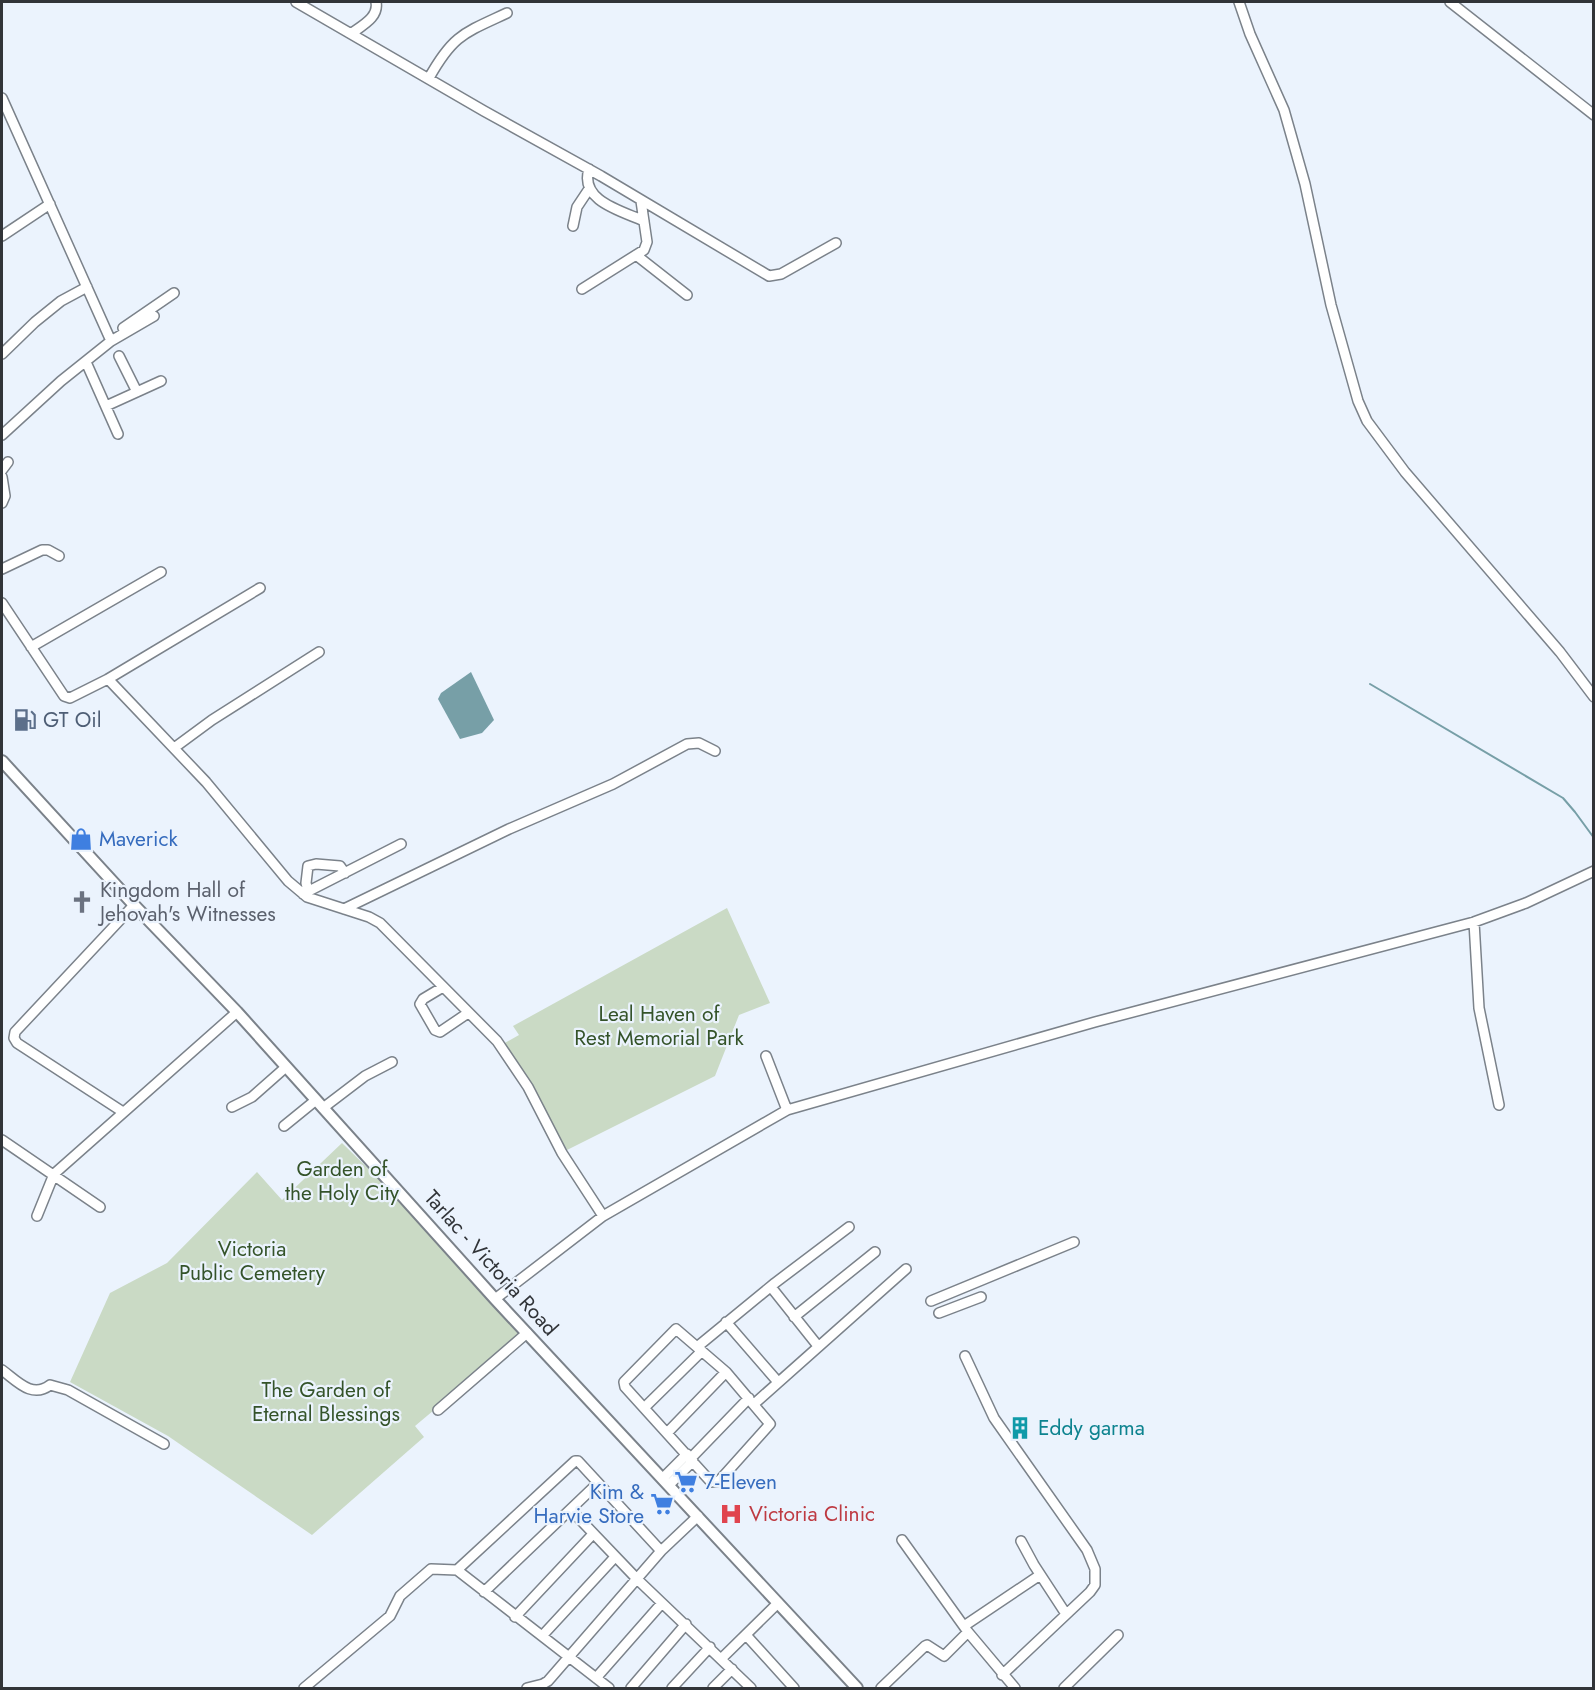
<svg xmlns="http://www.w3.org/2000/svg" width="1595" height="1690" viewBox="0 0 1595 1690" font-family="Jost,sans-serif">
<rect width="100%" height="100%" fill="#ebf3fd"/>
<path fill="#cadac5" d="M727,908L770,1003L739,1015L715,1076L567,1150L531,1085L503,1044L519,1035L513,1026Z
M342,1143L385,1185L521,1337L415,1426L424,1437L312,1535L168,1436L70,1382L110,1293L167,1263L257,1172L282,1200Z"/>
<path fill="#779fa7" d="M471,672L494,720L482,733L460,739L438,699L441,693Z"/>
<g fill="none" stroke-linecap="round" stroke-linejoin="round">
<path stroke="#779fa7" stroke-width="2" d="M1370,684L1563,798L1575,812L1594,838"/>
<g stroke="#7b828a" stroke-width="12">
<path id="minor" d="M296,2L484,111L601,176L769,276L781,274L836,243
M1239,2L1250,34L1284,110L1305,184L1331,305L1358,401L1367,421L1405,472L1560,652L1594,697
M1450,2L1594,115
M352,33C363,25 379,17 376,2
M429,78C453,35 464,33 507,13
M2,98L111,341
M589,169C579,201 622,211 644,221
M573,226L577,207L589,189
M2,236L50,204
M636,255L687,295
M582,289L644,250L647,242L641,201
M123,328L174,293
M2,354L35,322L61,301L87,287
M119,356L137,392
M86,362L118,434
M106,406L161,381
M2,435L61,381L111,341L154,316
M2,470L8,462
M2,477L5,496L2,503
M2,569L42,550H48L59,556
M2,603L64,696L70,698L108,679L206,782L288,881L307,897L369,917L380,923L497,1041L528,1087L562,1153L603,1216
M31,647L161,572
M108,679L260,588
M174,748L212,720L319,652
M308,891L306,883L308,866L316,864L340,866L345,873
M303,894L401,844
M344,909L509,829L613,784L687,744L699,743L715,751
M1474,922L1479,1008L1499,1105
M443,987L423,999L420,1004L435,1030L440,1032L468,1013
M766,1056L787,1110
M232,1107L252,1097L286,1067
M323,1108L365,1076L392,1062
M123,1112L17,1043L14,1038L15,1032L134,905
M284,1126L316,1100
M2,1140L100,1207
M37,1216L54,1174L237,1012
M771,1287L818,1346
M495,1299L603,1216L787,1110L1095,1022L1474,922L1526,903L1594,871
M931,1301L1074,1242
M939,1313L981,1297
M794,1317L875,1252
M726,1322L778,1382
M676,1329L726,1372L770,1424L719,1481L711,1482L625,1387L624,1382Z
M697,1347L775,1283L849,1227
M965,1356L994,1418L1087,1550L1095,1569V1585L1090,1592L1002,1675
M2,1370C17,1381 32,1399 50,1385L68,1390L164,1444
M754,1404L906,1269
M644,1408L702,1351
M438,1410L527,1333
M667,1433L726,1372
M691,1458L749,1398
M663,1478L687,1454
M669,1485L693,1461
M571,1510L638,1580L751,1688
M902,1540L968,1632L1015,1688
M1021,1541L1034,1565L1066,1614
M457,1570L575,1461H578L661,1551
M484,1592L598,1483
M515,1617L593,1534
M964,1626L1040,1575
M746,1635L794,1688
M542,1636L615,1557
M722,1658L778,1603
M596,1678L662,1603
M304,1688L390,1616L400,1596L431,1569L457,1570L609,1688
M527,1688L543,1684L548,1681L661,1551L698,1516
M631,1688L686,1624
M672,1688L710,1647
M713,1688L732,1669
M881,1688L925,1646L927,1645L944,1656L968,1632
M1064,1688L1118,1635"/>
</g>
<g stroke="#7b828a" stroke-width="14">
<path id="major" d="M2,761L134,905L237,1012L495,1299L857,1688"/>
</g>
<use href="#minor" stroke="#fff" stroke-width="9"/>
<use href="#major" stroke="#fff" stroke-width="10"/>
</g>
<defs>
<g id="fuel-bare" transform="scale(1.8)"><path d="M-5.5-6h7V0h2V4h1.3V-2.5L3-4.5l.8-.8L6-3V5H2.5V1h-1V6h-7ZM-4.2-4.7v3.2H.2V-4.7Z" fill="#5c6f8a" stroke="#ebf3fd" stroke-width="2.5" paint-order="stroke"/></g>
<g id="shop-bare" transform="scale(1.8)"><path d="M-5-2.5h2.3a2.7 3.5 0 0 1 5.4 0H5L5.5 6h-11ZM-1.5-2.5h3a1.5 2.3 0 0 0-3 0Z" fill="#3f7fe0" stroke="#ebf3fd" stroke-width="2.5" paint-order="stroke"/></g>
<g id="church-bare" transform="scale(1.8)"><path d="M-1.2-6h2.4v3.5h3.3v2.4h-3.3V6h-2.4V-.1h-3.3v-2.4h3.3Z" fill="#6b7280" stroke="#ebf3fd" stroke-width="2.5" paint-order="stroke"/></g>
<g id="building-bare" transform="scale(1.8)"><path d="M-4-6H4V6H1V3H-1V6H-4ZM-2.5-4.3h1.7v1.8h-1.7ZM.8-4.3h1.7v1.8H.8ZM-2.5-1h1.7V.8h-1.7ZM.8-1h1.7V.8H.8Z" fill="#0f9aa8" stroke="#ebf3fd" stroke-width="2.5" paint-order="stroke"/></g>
<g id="supermarket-bare" transform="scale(1.8)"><path d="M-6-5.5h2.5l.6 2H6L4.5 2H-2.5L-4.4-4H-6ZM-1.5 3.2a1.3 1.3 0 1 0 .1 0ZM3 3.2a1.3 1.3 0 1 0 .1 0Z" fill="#3f7fe0" stroke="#ebf3fd" stroke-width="2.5" paint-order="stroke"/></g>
<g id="hospital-bare" transform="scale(1.8)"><path d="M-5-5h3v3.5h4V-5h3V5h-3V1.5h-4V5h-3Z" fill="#e0444e" stroke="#ebf3fd" stroke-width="2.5" paint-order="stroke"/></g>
</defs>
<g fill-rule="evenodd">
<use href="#fuel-bare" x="25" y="720"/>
<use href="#shop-bare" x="81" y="839"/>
<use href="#church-bare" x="82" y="902"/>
<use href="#building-bare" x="1020" y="1428"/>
<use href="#supermarket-bare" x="686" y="1482"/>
<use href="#supermarket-bare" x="662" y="1504"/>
<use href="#hospital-bare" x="731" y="1514"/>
</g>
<g text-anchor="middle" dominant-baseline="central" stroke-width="4.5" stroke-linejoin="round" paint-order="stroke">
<g font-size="21" fill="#4e5e75" stroke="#ebf3fd" text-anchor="start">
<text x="43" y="720">GT Oil</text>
</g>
<g font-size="21" fill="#366cbe" stroke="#ebf3fd" text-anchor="start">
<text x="99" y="839">Maverick</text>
<text x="704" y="1482">7-Eleven</text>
<text x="644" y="1492" text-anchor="end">Kim &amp;<tspan x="644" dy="24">Harvie Store</tspan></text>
</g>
<g font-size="21" fill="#5b616d" stroke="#ebf3fd" text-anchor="start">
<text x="100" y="890">Kingdom Hall of<tspan x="100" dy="24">Jehovah's Witnesses</tspan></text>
</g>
<g font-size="21" fill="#345329" stroke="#ebf3fd">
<text x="659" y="1014">Leal Haven of<tspan x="659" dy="24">Rest Memorial Park</tspan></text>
<text x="342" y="1169">Garden of<tspan x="342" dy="24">the Holy City</tspan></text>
<text x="252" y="1249">Victoria<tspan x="252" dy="24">Public Cemetery</tspan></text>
<text x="326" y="1390">The Garden of<tspan x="326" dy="24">Eternal Blessings</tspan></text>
</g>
<g font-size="21" fill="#313438" stroke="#ebf3fd">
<text transform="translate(491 1263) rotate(48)">Tarlac - Victoria Road</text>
</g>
<g font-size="21" fill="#0d838f" stroke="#ebf3fd" text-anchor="start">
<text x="1038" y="1428">Eddy garma</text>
</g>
<g font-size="21" fill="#be3a42" stroke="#ebf3fd" text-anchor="start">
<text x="749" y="1514">Victoria Clinic</text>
</g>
</g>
<rect width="1595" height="1690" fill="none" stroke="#313438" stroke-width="6"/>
</svg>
